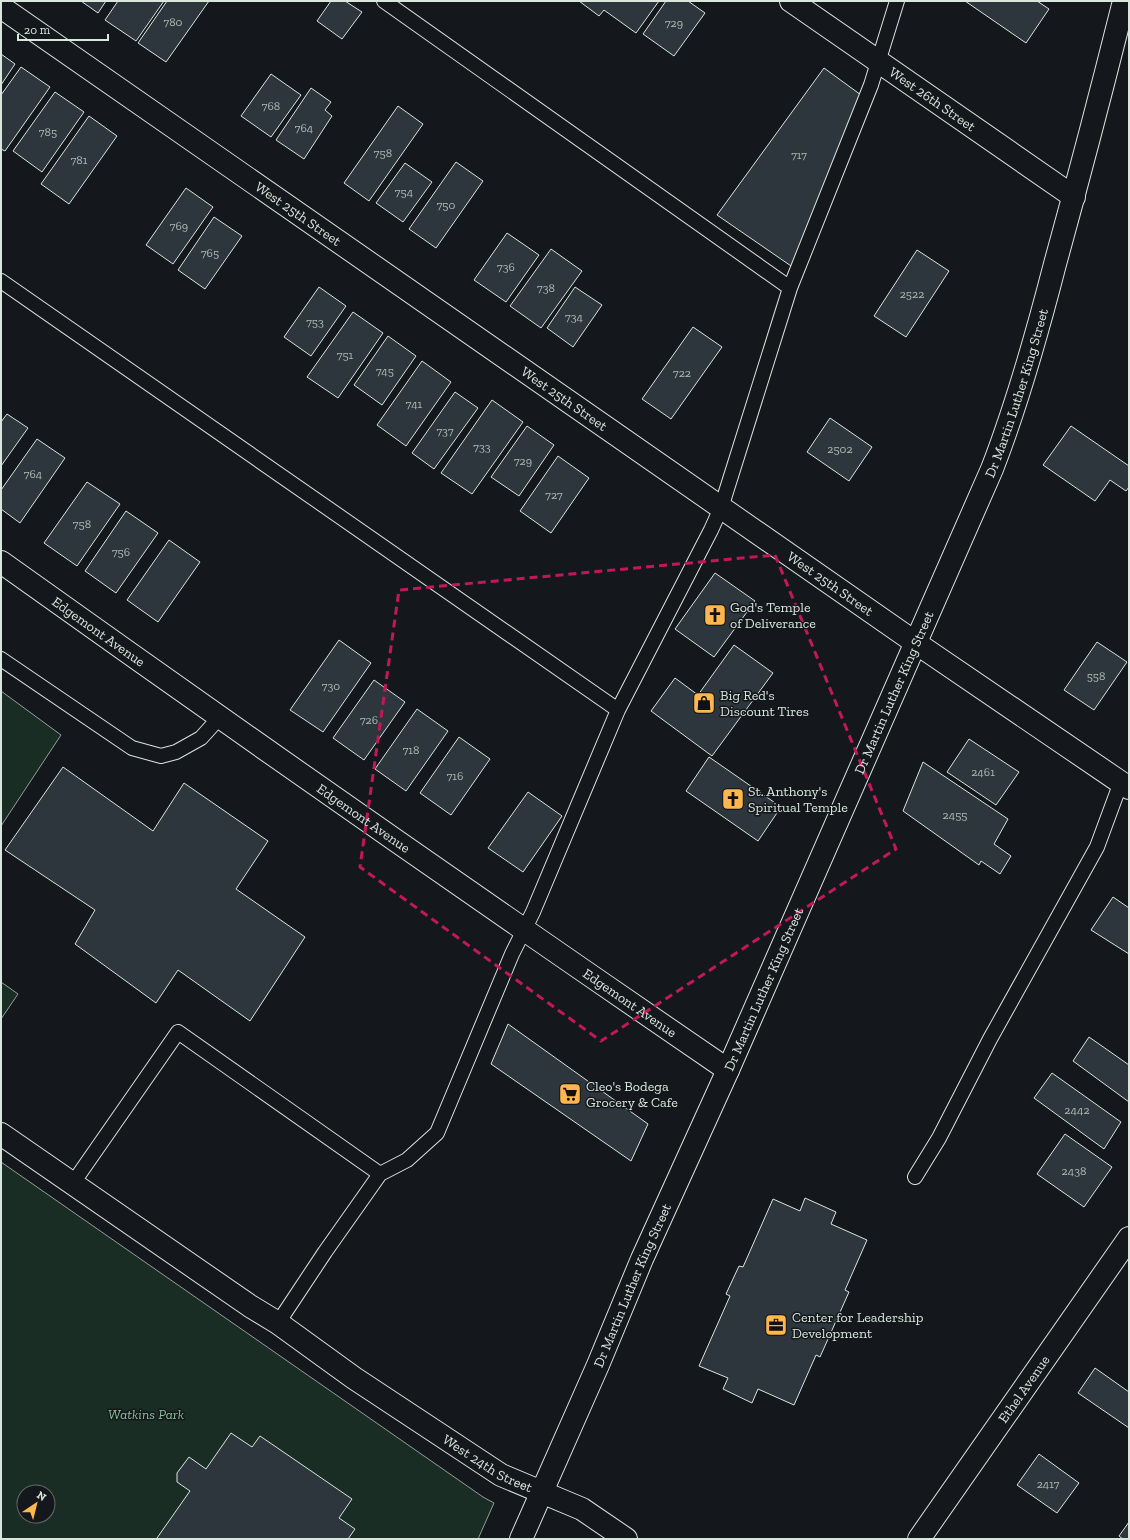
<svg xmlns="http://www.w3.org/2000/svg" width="1130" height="1540" viewBox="0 0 1130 1540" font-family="'Zilla Slab',serif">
<rect width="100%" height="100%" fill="#14181c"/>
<path fill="#1a2d24" stroke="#939e99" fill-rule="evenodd" d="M1,691L61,735L1,826Z
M1,982L18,994L1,1019Z
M1,1162L483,1497L494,1503L478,1539H1ZM24,1492H48V1516H24Z"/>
<path fill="#2c363c" stroke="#d8e6dc" d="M81,1H106L98,13Z
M118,1H164L136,41L105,20Z
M167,1H209L166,62L138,43Z
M331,1H345L362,12L342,39L317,21Z
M579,1H659L636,33L604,10L599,16Z
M666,1H688L705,13L674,56L643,34Z
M965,1H1037L1049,9L1026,43Z
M1,54L15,64L1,85Z
M21,67L50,87L5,151L1,149V95Z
M824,68L861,95L794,268L717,215Z
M271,74L301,95L271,137L241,116Z
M311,88L331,102L325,110L332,116L304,159L276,140Z
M55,92L84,112L42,172L13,151Z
M398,106L423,124L369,201L344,183Z
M89,116L117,136L69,204L41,184Z
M456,162L483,181L436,248L409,229Z
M405,163L432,182L403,222L376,203Z
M186,188L213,207L173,264L146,245Z
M214,217L242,236L205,289L178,270Z
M507,233L539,255L506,302L474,280Z
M551,249L582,271L541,328L510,306Z
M917,250L949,271L906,337L874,316Z
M319,287L346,306L311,356L284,337Z
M575,287L602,305L573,347L547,328Z
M353,312L383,333L338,398L307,377Z
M693,327L722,347L671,419L642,399Z
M388,336L416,356L382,405L354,385Z
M422,361L451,382L406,446L377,425Z
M455,392L478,408L434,469L412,453Z
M492,400L523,422L472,494L441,473Z
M7,414L28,428L1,466V422Z
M830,418L872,447L849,481L807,452Z
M527,426L554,445L519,496L491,477Z
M1071,426L1129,466V487L1126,491L1110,480L1095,501L1043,465Z
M37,439L65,458L20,523L1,509V490Z
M558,456L589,478L551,533L520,511Z
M87,482L120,504L77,566L44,543Z
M126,511L158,533L116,593L85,571Z
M169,540L200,562L158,622L127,600Z
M715,573L755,601L714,657L675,629Z
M339,640L371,663L323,732L290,710Z
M1097,642L1127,662L1094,710L1064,690Z
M734,645L773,673L712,756L651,711L675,678L698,695Z
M374,680L405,702L364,760L333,738Z
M417,709L448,731L406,791L375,769Z
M459,737L490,759L451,815L420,793Z
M969,739L1019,772L996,805L947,772Z
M709,757L781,807L758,841L686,791Z
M923,762L1008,819L994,844L1011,856L1000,874L981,861L979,865L903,811Z
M63,767L153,831L184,783L268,841L236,889L305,937L250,1021L178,970L156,1003L75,944L95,910L5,850Z
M528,792L562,816L523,872L488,848Z
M1113,897L1129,908V954L1091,930Z
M508,1024L648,1124L631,1161L491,1064Z
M1089,1037L1129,1065V1102L1073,1061Z
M1052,1073L1121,1122L1104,1149L1034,1098Z
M1065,1134L1112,1167L1084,1207L1037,1174Z
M805,1198L836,1212L831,1224L867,1240L845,1290L849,1292L820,1357L816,1355L794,1405L758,1389L752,1403L723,1389L728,1378L699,1366L730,1296L726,1294L739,1266L743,1267L773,1199L800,1211Z
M1095,1368L1129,1392V1428L1078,1393Z
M231,1433L252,1447L260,1436L352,1499L339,1518L355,1529L348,1539H159L157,1538L190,1491L177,1482V1473L189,1457L206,1469Z
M1039,1454L1079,1483L1057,1513L1017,1485Z
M1129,1522V1539H1123L1119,1536Z"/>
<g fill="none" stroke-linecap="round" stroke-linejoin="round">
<g stroke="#d8e6dc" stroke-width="16">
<path id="service" d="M384,1L790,288
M1,281L618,710
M1,659L132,748L161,756L176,752L201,738L219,718
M915,1177L939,1138L990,1039L1097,847L1121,782
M73,1183L178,1032L380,1174
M278,1323L325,1252L380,1174L407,1160L437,1133L512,954L533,912L618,710L711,530L721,508L790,288L871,85L897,1"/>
</g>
<g stroke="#d8e6dc" stroke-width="24">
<g id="minor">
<path id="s1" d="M791,1L1074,197"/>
<path id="s2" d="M1,7L916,643L1129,788"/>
<path id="s3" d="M1,562C242,734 484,903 728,1070"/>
<path id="s4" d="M1,1134L250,1306L278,1323L354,1378L501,1475L582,1509L626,1539"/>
<path id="s5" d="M919,1539L1129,1238"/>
</g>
</g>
<g stroke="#d8e6dc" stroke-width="24">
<g id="primary">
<path id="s6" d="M521,1539L598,1365L642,1259L728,1070L992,469C1018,402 1037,334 1055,264C1079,177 1102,89 1124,1"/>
</g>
</g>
<use href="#service" stroke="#14181c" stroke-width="14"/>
<use href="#minor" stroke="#14181c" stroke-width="22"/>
<use href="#primary" stroke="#14181c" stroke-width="22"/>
</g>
<path fill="none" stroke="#c2185b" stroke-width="3" stroke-dasharray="8 5" stroke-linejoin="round" d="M775,555L896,849L601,1041L360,867L399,590Z"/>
<defs>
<g id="church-square" transform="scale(1.15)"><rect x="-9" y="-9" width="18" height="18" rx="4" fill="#ffb74d" stroke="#14181c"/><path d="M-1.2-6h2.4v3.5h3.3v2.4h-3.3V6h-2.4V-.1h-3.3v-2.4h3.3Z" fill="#111"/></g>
<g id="shop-square" transform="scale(1.15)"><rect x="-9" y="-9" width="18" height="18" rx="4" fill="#ffb74d" stroke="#14181c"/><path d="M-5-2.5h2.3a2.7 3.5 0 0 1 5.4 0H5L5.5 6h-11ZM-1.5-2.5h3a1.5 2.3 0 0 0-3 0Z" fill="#111"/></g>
<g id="supermarket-square" transform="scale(1.15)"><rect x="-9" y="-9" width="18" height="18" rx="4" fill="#ffb74d" stroke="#14181c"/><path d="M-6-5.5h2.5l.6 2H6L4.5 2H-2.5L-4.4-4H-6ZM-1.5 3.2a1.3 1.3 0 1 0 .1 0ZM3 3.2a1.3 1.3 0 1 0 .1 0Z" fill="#111"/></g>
<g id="office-square" transform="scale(1.15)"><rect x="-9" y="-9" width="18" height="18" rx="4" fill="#ffb74d" stroke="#14181c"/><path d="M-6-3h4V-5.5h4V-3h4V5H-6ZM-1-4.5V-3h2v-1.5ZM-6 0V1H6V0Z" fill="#111"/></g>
</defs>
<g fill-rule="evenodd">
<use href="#church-square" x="715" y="615"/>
<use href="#shop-square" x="704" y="703"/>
<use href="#church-square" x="733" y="799"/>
<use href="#supermarket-square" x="570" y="1094"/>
<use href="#office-square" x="776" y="1325"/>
</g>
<g text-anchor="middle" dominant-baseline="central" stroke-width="3" stroke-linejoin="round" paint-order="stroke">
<g font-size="12" fill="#adbab4">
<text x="173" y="22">780</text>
<text x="674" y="23">729</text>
<text x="271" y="106">768</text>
<text x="304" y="128">764</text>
<text x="48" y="132">785</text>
<text x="383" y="153">758</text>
<text x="799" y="155">717</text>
<text x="79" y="160">781</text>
<text x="404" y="192">754</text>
<text x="446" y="205">750</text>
<text x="179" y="226">769</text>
<text x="210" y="253">765</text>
<text x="506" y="267">736</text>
<text x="546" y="288">738</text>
<text x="912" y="294">2522</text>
<text x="574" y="317">734</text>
<text x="315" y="322">753</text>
<text x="345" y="355">751</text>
<text x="385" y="371">745</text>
<text x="682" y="373">722</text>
<text x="414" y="404">741</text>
<text x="445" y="431">737</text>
<text x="482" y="447">733</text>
<text x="840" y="449">2502</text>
<text x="523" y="461">729</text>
<text x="33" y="474">764</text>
<text x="554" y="495">727</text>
<text x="82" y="524">758</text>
<text x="121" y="552">756</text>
<text x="1096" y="676">558</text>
<text x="331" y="686">730</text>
<text x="369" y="720">726</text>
<text x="411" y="750">718</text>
<text x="983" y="772">2461</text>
<text x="455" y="776">716</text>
<text x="955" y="815">2455</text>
<text x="1077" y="1110">2442</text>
<text x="1074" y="1171">2438</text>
<text x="1048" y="1484">2417</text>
</g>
<g font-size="14" fill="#d8e6dc" stroke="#14181c">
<text stroke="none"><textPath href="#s1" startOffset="172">West 26th Street</textPath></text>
<text stroke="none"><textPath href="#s2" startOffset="362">West 25th Street</textPath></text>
<text stroke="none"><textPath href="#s6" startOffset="1249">Dr Martin Luther King Street</textPath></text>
<text stroke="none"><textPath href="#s2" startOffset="686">West 25th Street</textPath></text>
<text stroke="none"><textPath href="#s2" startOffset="1010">West 25th Street</textPath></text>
<text stroke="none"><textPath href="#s3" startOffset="120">Edgemont Avenue</textPath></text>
<text stroke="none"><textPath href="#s6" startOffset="925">Dr Martin Luther King Street</textPath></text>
<text stroke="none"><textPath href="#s3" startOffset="444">Edgemont Avenue</textPath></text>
<text stroke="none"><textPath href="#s6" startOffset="601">Dr Martin Luther King Street</textPath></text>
<text stroke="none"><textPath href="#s3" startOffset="768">Edgemont Avenue</textPath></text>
<text stroke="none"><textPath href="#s6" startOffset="277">Dr Martin Luther King Street</textPath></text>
<text stroke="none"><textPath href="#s5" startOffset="183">Ethel Avenue</textPath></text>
<text stroke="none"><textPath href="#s4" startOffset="588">West 24th Street</textPath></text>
</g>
<g font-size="14" fill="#d8e6dc" stroke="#14181c" text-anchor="start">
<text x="730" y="607">God's Temple<tspan x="730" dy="16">of Deliverance</tspan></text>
<text x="720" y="695">Big Red's<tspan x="720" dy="16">Discount Tires</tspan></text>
<text x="748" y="791">St. Anthony's<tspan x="748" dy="16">Spiritual Temple</tspan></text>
<text x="586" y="1086">Cleo's Bodega<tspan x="586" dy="16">Grocery &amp; Cafe</tspan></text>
<text x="792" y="1317">Center for Leadership<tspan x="792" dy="16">Development</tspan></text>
</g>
<g font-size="14" font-style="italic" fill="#8ac095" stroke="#14181c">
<text x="146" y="1414">Watkins Park</text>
</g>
</g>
<rect width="1130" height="1540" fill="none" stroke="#d8e6dc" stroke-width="4"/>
<g transform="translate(36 1504) rotate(35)"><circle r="19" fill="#14181c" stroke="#626a69"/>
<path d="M0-3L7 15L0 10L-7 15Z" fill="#ffb74d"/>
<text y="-6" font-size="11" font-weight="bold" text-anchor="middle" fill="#d8e6dc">N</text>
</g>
<path d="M18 34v6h90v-6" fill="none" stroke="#d8e6dc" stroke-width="2"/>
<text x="24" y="34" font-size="12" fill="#d8e6dc" stroke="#14181c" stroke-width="3" paint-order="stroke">20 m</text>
</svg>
